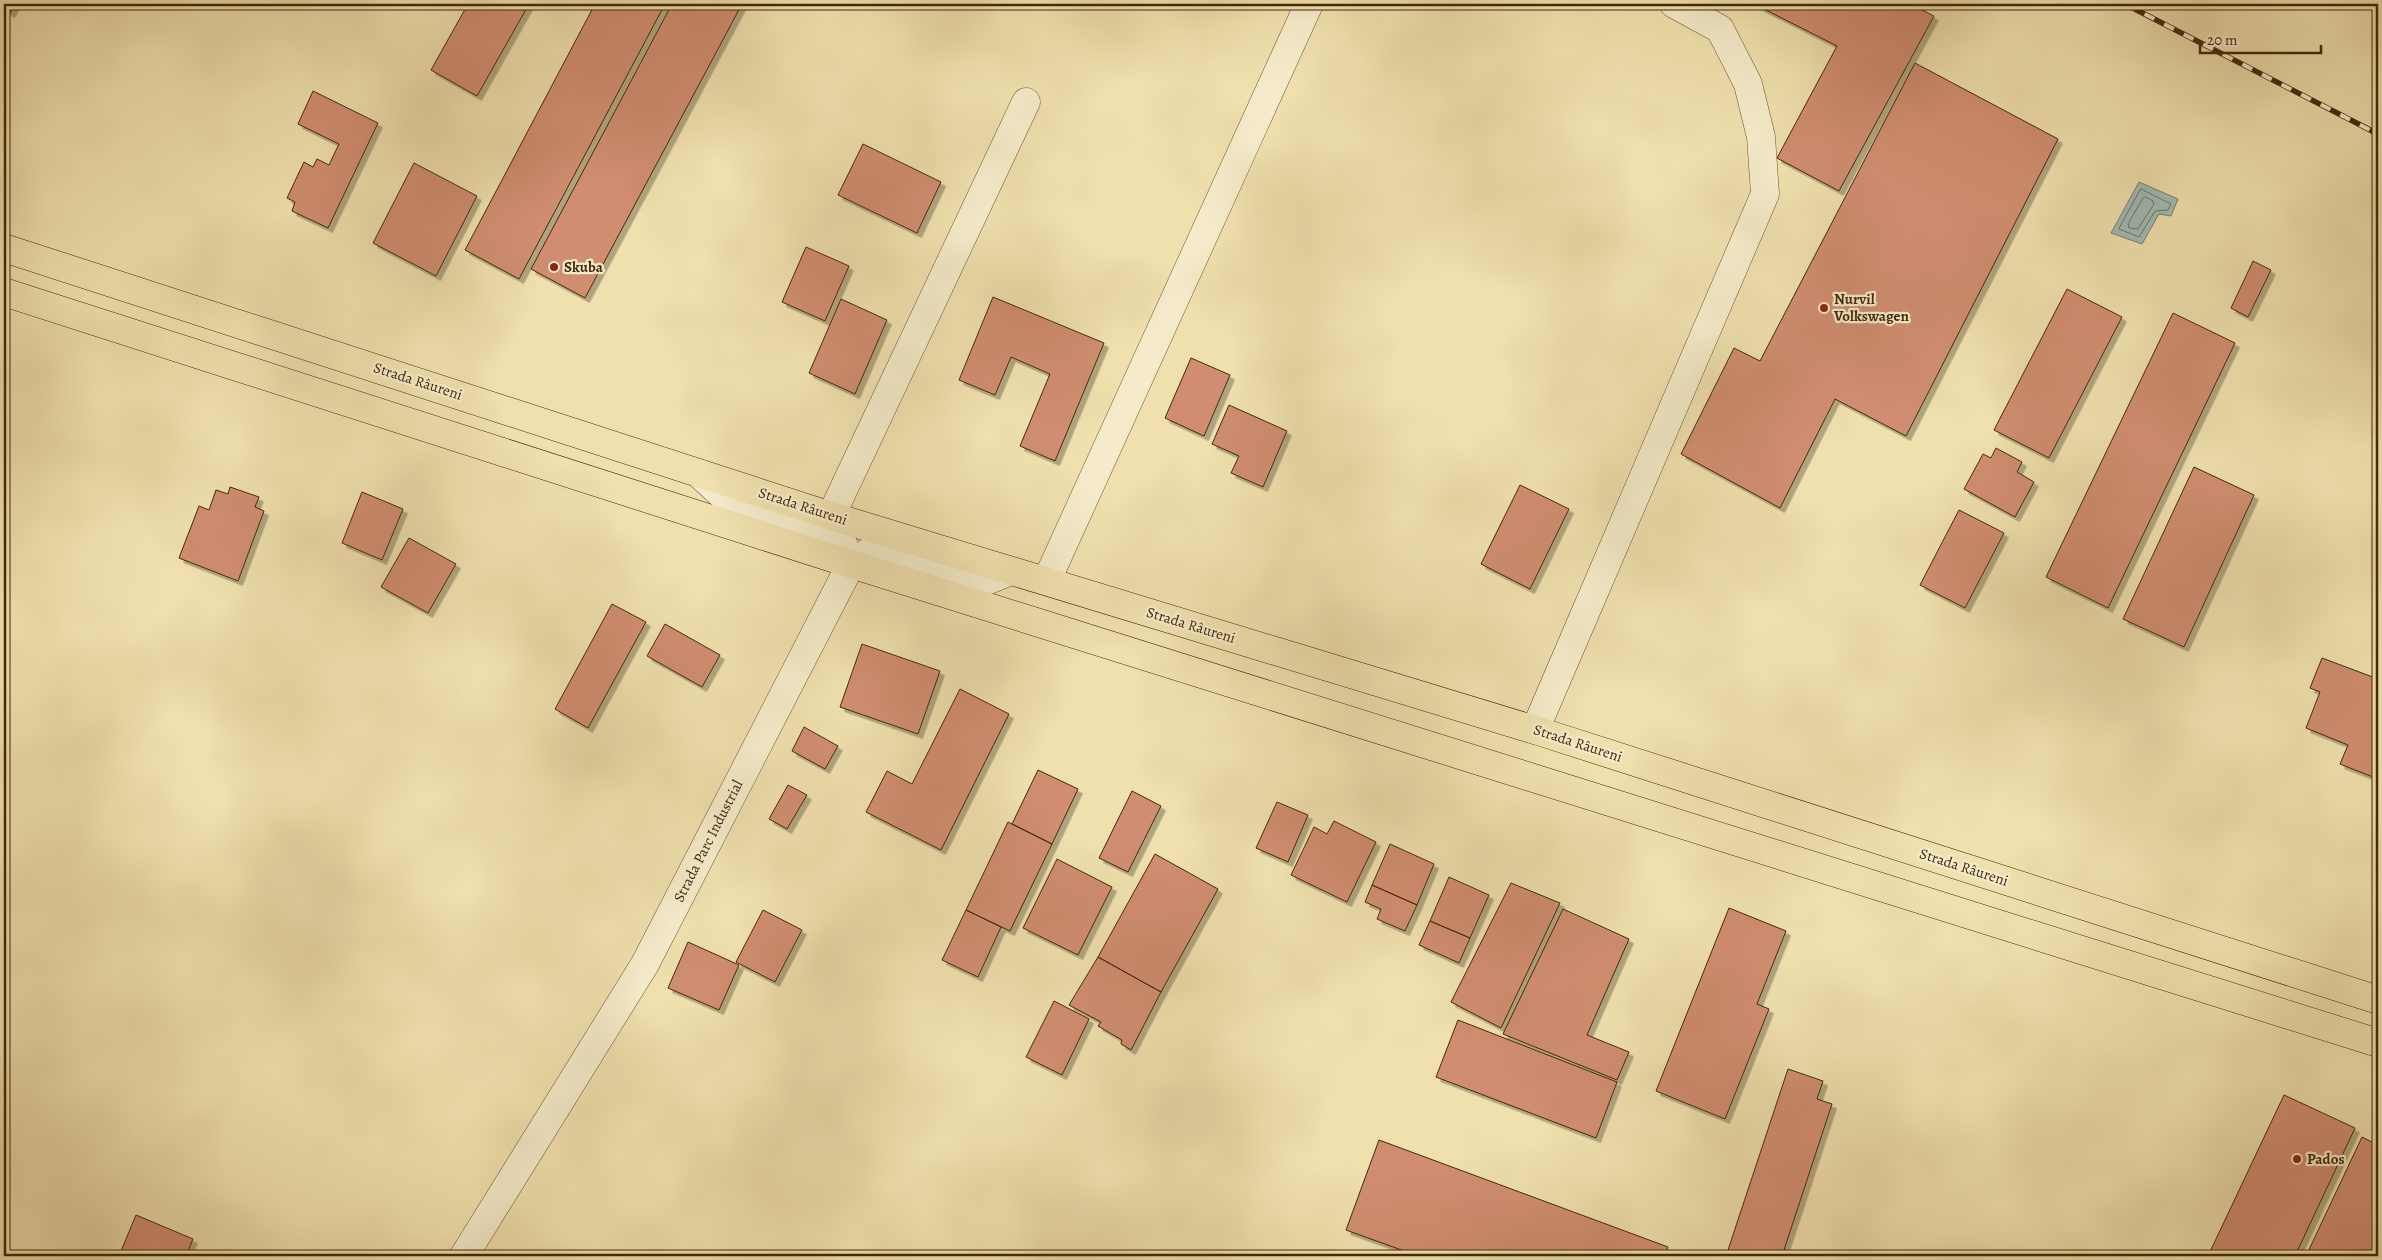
<svg xmlns="http://www.w3.org/2000/svg" width="2382" height="1260" viewBox="0 0 2382 1260" font-family="Alegreya,serif">
<defs>
<filter id="shadow"><feDropShadow dx="4.5" dy="4.5" stdDeviation="0" flood-color="#0004"/></filter>
</defs>
<rect width="100%" height="100%" fill="#efe0ad"/>
<filter id="stains"><feTurbulence type="fractalNoise" baseFrequency=".004" numOctaves="4"/><feColorMatrix values="0 0 0 0 .2 0 0 0 0 .09 0 0 0 0 .02 0 0 0 .5 -.17"/></filter>
<radialGradient id="worn" r=".72"><stop offset=".6" stop-color="#630" stop-opacity="0"/><stop offset="1" stop-color="#630" stop-opacity=".3"/></radialGradient>
<path fill="#9fbab5" stroke="#7a8070" d="M2139,182L2178,199L2171,216L2159,214L2142,244L2111,233Z"/>
<g fill="none" stroke-linecap="round" stroke-linejoin="round">
<path stroke="#70725f" stroke-width="1" d="M2141,189L2171,204L2168,210L2155,211L2139,237L2119,229Z
M2146,197L2153,201L2154,204L2138,229L2129,228L2128,224L2143,198Z"/>
</g>
<path fill="#d08d71" stroke="#422909" filter="url(#shadow)" d="M4,4H16L10,13L4,10Z
M468,4H529L477,96L431,70Z
M595,4H665L519,279L465,250Z
M672,4H742L585,298L531,269Z
M1754,4H1910L1934,16L1839,191L1777,158L1837,46Z
M1915,63L2058,139L1906,436L1835,399L1780,508L1681,454L1734,348L1760,361Z
M313,91L378,123L328,228L292,211L295,202L287,198L304,162L313,167L317,159L329,165L339,144L298,124Z
M863,144L941,182L917,233L838,195Z
M414,163L477,196L436,276L373,243Z
M806,247L849,266L825,321L782,302Z
M2253,261L2271,270L2248,317L2231,308Z
M2067,289L2122,317L2049,458L1994,430Z
M993,297L1104,343L1055,461L1020,446L1050,374L1011,357L995,395L959,380Z
M841,299L887,320L855,394L809,373Z
M2173,313L2235,343L2108,608L2046,577Z
M1191,358L1230,375L1204,436L1165,418Z
M1229,405L1287,431L1263,487L1231,473L1239,456L1212,444Z
M1996,448L2022,462L2017,472L2034,482L2015,517L1964,489L1983,454L1991,458Z
M2194,467L2254,495L2184,647L2123,619Z
M1520,485L1569,509L1530,589L1481,564Z
M230,487L259,497L255,507L264,511L238,581L179,558L199,506L209,510L216,490L228,494Z
M362,492L403,509L382,560L342,543Z
M1959,510L2004,533L1965,608L1920,585Z
M409,538L456,564L428,613L381,587Z
M612,604L646,622L588,728L555,709Z
M665,624L720,655L702,687L647,656Z
M862,644L940,671L918,734L840,707Z
M2322,658L2378,679V779L2340,764L2348,745L2306,728L2320,692L2310,688Z
M960,689L1009,714L941,850L866,812L887,771L912,784Z
M804,727L838,746L825,769L792,751Z
M1038,770L1078,789L1052,844L1012,824Z
M788,785L807,795L787,829L769,819Z
M1132,791L1161,806L1128,872L1099,858Z
M1277,802L1308,815L1288,862L1256,848Z
M1334,821L1376,842L1347,902L1291,875L1314,827L1327,834Z
M1008,822L1052,844L1010,931L966,910Z
M1390,844L1434,864L1417,905L1372,885Z
M1155,854L1218,889L1161,992L1098,957Z
M1057,859L1112,887L1078,955L1023,928Z
M1449,877L1489,895L1470,938L1430,921Z
M1511,883L1560,903L1501,1028L1451,1002Z
M1372,885L1417,905L1405,931L1377,919L1381,909L1365,902Z
M1729,908L1786,931L1757,1004L1769,1009L1725,1119L1656,1091Z
M1563,909L1629,939L1587,1035L1629,1052L1617,1080L1503,1034Z
M763,910L802,930L775,982L736,962Z
M966,910L1001,927L978,977L942,960Z
M1430,921L1470,938L1459,963L1419,945Z
M688,942L739,965L719,1010L668,988Z
M1098,957L1161,992L1131,1050L1121,1044L1122,1040L1098,1026L1101,1022L1069,1005Z
M1054,1001L1089,1019L1062,1075L1026,1057Z
M1458,1020L1617,1082L1596,1138L1436,1077Z
M1788,1069L1823,1081L1817,1099L1832,1104L1782,1256H1726Z
M2284,1095L2355,1128L2295,1256H2208Z
M2362,1137L2378,1145V1256H2306Z
M1379,1140L1668,1247L1664,1256H1418L1346,1230Z
M136,1215L193,1239L186,1256H119Z"/>
<g fill="none" stroke-linecap="round" stroke-linejoin="round">
<g stroke="#6d5732" stroke-width="29">
<path id="minor" d="M698,473L732,504L834,534L842,541L851,564
M831,516L1026,102
M1047,580L1309,4
M1535,730L1765,194L1761,137L1748,84L1720,29L1674,4
M464,1256L645,964L851,564L872,550L890,553L986,581L1011,571"/>
</g>
<g stroke="#422909" stroke-width="29">
<path id="major" d="M4,248L831,516L1535,730L2378,1000
M4,292L851,564L2378,1043"/>
</g>
<use href="#minor" stroke="#f5ebca" stroke-width="28"/>
<use href="#major" stroke="#efe0ad" stroke-width="28"/>
<g stroke="#422909" stroke-width="5.5">
<path id="rail" d="M2125,4L2378,134"/>
</g>
<use href="#rail" stroke="#f5ebca" stroke-width="4" stroke-dasharray="11" stroke-linecap="butt"/>
</g>
<g fill="#8f2418" stroke="#f5ebca" stroke-width="2">
<circle cx="554" cy="267" r="5"/>
<circle cx="1824" cy="308" r="5"/>
<circle cx="2297" cy="1159" r="5"/>
</g>
<g text-anchor="middle" dominant-baseline="central" stroke-width="4.5" stroke-linejoin="round" paint-order="stroke">
<g font-size="15" font-weight="bold" fill="#422909" stroke="#f5ebca" text-anchor="start">
<text x="564" y="267">Skuba</text>
<text x="1834" y="299">Nurvil<tspan x="1834" dy="17">Volkswagen</tspan></text>
<text x="2307" y="1159">Pados</text>
</g>
<g font-size="15" fill="#422909" stroke="#f5ebca">
<text transform="translate(418 381) rotate(18)">Strada Râureni</text>
<text transform="translate(803 506) rotate(18)">Strada Râureni</text>
<text transform="translate(1191 625) rotate(17)">Strada Râureni</text>
<text transform="translate(1578 743) rotate(18)">Strada Râureni</text>
<text transform="translate(708 841) rotate(-63)">Strada Parc Industrial</text>
<text transform="translate(1964 867) rotate(18)">Strada Râureni</text>
</g>
</g>
<rect width="2382" height="1260" fill="none" stroke="#efe0ad" stroke-width="20"/>
<rect x="5" y="5" width="2372" height="1250" fill="none" stroke="#422909" stroke-width="2.5"/>
<rect x="10" y="10" width="2362" height="1240" fill="none" stroke="#422909"/>
<path d="M2200 45v8h121v-8" fill="none" stroke="#422909" stroke-width="2.5"/>
<text x="2207" y="45" font-size="15" fill="#422909" stroke="#f5ebca" stroke-width="4" paint-order="stroke">20 m</text>
<rect width="100%" height="100%" filter="url(#stains)"/>
<rect width="100%" height="100%" fill="url(#worn)"/>
</svg>
